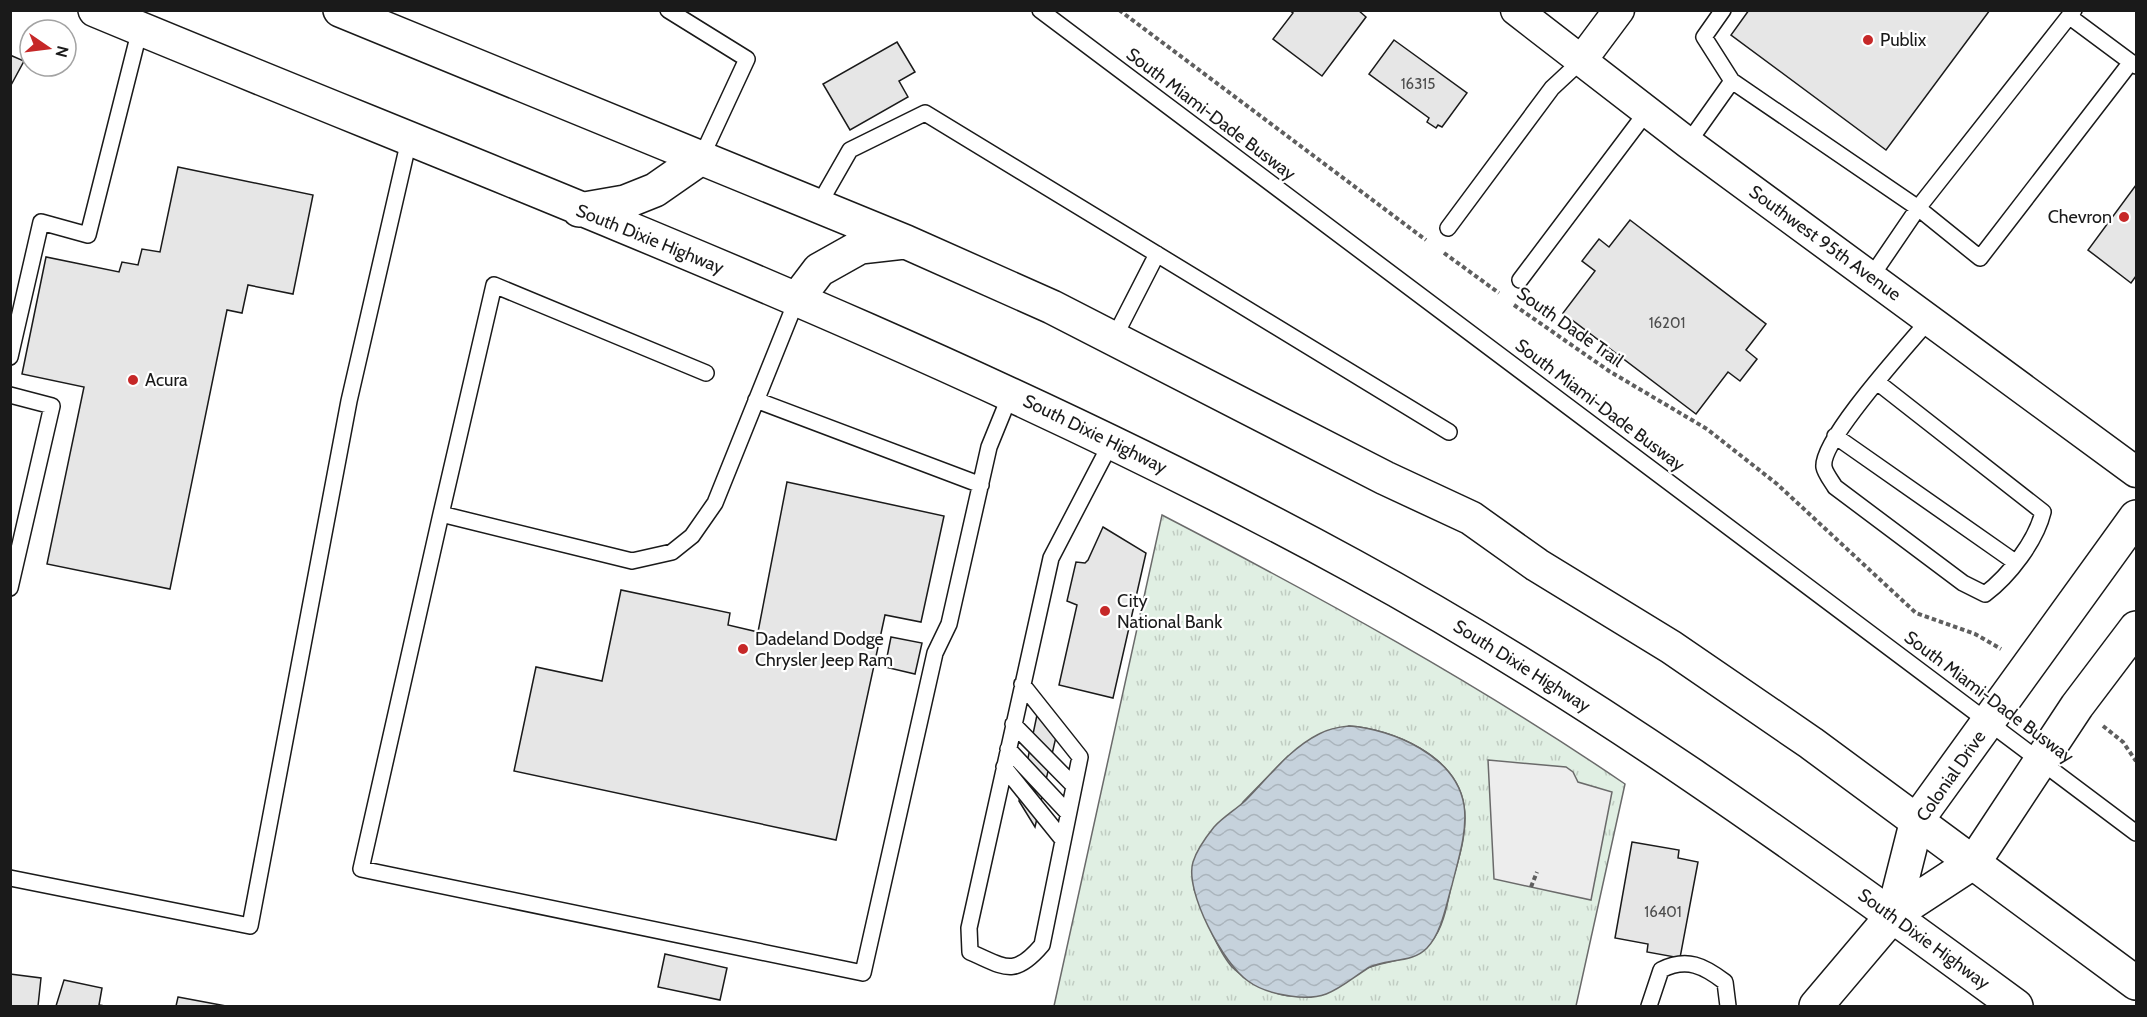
<svg xmlns="http://www.w3.org/2000/svg" width="2147" height="1017" viewBox="0 0 2147 1017" font-family="Cabin,sans-serif">
<defs>
<pattern id="grass-tufts" width="24" height="20" patternUnits="userSpaceOnUse" patternTransform="scale(1.5)"><rect width="24" height="20" fill="#e0efe3"/><path d="M3 7l-1-3M5 7V3M7 7l1-3M15 17l-1-3M17 17v-4M19 17l1-3" fill="none" stroke="#c0ccc2"/></pattern>
<pattern id="water-waves" width="16" height="10" patternUnits="userSpaceOnUse" patternTransform="scale(1.5)"><rect width="16" height="10" fill="#c6d2dc"/><path d="M0 5q4-4 8 0t8 0" fill="none" stroke="#aab4bc"/></pattern>
</defs>
<rect width="100%" height="100%" fill="#fff"/>
<path fill="url(#grass-tufts)" stroke="#6a6a6a" stroke-width="1.5" fill-rule="evenodd" d="M1162,515C1320,597 1477,683 1625,784L1576,1006H1054ZM1349,726C1393,729 1457,756 1464,806C1468,830 1459,859 1452,882C1448,900 1444,928 1431,942C1414,962 1386,960 1365,969C1349,975 1306,996 1292,996C1275,996 1244,979 1232,967C1217,950 1202,910 1194,889L1243,802L1288,756Z"/>
<path fill="#ededed" stroke="#6a6a6a" stroke-width="1.5" d="M1488,760L1566,767L1573,772L1578,782L1612,792L1591,900L1494,879Z"/>
<path fill="url(#water-waves)" stroke="#6a6a6a" stroke-width="1.5" d="M1349,726C1393,729 1456,756 1464,805C1468,830 1458,861 1452,885C1446,905 1442,932 1427,948C1412,964 1385,958 1368,968C1339,987 1328,1002 1290,996C1276,994 1260,990 1248,981C1224,965 1184,891 1193,862C1197,849 1206,837 1214,827C1223,817 1235,810 1245,801C1268,778 1289,749 1319,734C1328,729 1338,727 1349,726Z"/>
<path fill="#e6e6e6" stroke="#1a1a1a" stroke-width="1.5" d="M1289,10H1358L1366,17L1322,76L1273,39L1293,13Z
M1749,10H1990L1886,150L1731,35Z
M1394,40L1467,93L1442,127L1438,125L1436,128L1427,122L1429,118L1369,74Z
M897,42L915,72L899,81L908,97L850,130L823,84Z
M10,55L24,61L10,87Z
M178,167L313,195L293,294L248,285L242,313L227,310L170,589L47,564L84,387L22,374L46,257L119,272L122,262L138,265L142,249L160,252Z
M2136,185V276L2131,283L2088,250Z
M1630,220L1766,324L1746,350L1757,359L1740,381L1728,372L1696,414L1563,313L1595,271L1582,261L1599,239L1609,247Z
M787,482L944,516L921,622L885,615L836,840L514,771L536,667L602,681L621,590L730,613L728,625L758,632Z
M1103,527L1146,553L1113,698L1059,685L1077,605L1067,601L1076,562L1085,563L1088,560Z
M891,637L922,643L915,674L885,667Z
M1037,715L1056,737L1035,827L1019,801Z
M1632,842L1679,850L1678,858L1698,862L1680,958L1647,952L1648,944L1615,938Z
M665,954L727,968L720,1000L658,987Z
M10,974L41,978L38,1006H10Z
M64,980L102,988L99,1005L105,1006H56Z
M178,997L226,1006H176Z"/>
<g fill="none" stroke-linecap="round" stroke-linejoin="round">
<g stroke="#1a1a1a" stroke-width="18">
<path id="service" d="M668,10L747,59L701,158
M1040,10L2136,833
M1723,10L1704,37L1732,81L1918,208L1980,258L2131,62
M2070,17L2136,66
M1688,143L1732,81
M818,206L850,150L925,113L1449,432
M1448,228L1552,88L1581,61
M1871,277L1918,208L2074,10
M1520,280L1648,110
M797,299L715,503L692,536L672,552L632,561L441,514L361,869L863,973L935,653L949,624L989,447L1011,393
M1114,338L1157,254
M10,357L41,222L88,235L140,29
M1877,382L2043,512C2036,541 2009,576 1985,594L1963,583L1835,487C1832,482 1825,473 1824,467C1820,441 1909,344 1929,320
M10,395L52,406L10,588
M756,400L981,485
M1835,436L2015,562
M441,514L494,285L706,373
M1022,684L1080,757L1042,945C1014,978 1005,967 970,952L969,928L1051,558L1112,441
M1013,724L1074,786
M1008,749L1068,813
M1004,767L1063,840
M10,878L250,926L349,401L409,140
M1649,1006L1661,970C1687,957 1704,966 1725,982L1728,1006"/>
</g>
<g stroke="#1a1a1a" stroke-width="33">
<path id="minor" d="M1516,10L1688,143L2136,472
M1581,61L1619,10"/>
</g>
<g stroke="#1a1a1a" stroke-width="36">
<path id="tertiary" d="M1893,915L1917,820L2136,517
M1816,1006L1893,915L1974,862L2077,706L2136,628"/>
</g>
<g stroke="#1a1a1a" stroke-width="36">
<path id="trunk" d="M95,10C518,186 950,346 1353,566C1586,693 1802,849 2016,1006
M340,10L906,242L1052,307L1385,478L1471,518L1537,565L1671,647L1811,743L2136,983
M579,210L625,202L655,190L701,158
M797,299L819,270L860,247L904,242"/>
</g>
<path stroke="#5f5f5f" stroke-width="4" stroke-dasharray="4.5 3" stroke-linecap="butt" d="M1119,10L1426,240
M1444,253L1499,293
M1514,305L1609,371L1707,429L1777,484L1916,613L1975,634L2001,649
M2103,726L2123,742L2136,761
M1531,887L1537,872"/>
<use href="#service" stroke="#fff" stroke-width="15"/>
<use href="#minor" stroke="#fff" stroke-width="30"/>
<use href="#tertiary" stroke="#fff" stroke-width="33"/>
<use href="#trunk" stroke="#fff" stroke-width="33"/>
</g>
<g fill="#c62828" stroke="#fff" stroke-width="2">
<circle cx="1868" cy="40" r="6"/>
<circle cx="2124" cy="217" r="6"/>
<circle cx="133" cy="380" r="6"/>
<circle cx="1105" cy="611" r="6"/>
<circle cx="743" cy="649" r="6"/>
</g>
<g text-anchor="middle" dominant-baseline="central" stroke-width="4.5" stroke-linejoin="round" paint-order="stroke">
<g font-size="15" fill="#4d4d4d">
<text x="1418" y="84">16315</text>
<text x="1667" y="323">16201</text>
<text x="1663" y="912">16401</text>
</g>
<g font-size="18" fill="#1a1a1a" stroke="#fff" text-anchor="start">
<text x="1880" y="40">Publix</text>
<text x="2112" y="217" text-anchor="end">Chevron</text>
<text x="145" y="380">Acura</text>
<text x="1117" y="601">City<tspan x="1117" dy="21">National Bank</tspan></text>
<text x="755" y="639">Dadeland Dodge<tspan x="755" dy="21">Chrysler Jeep Ram</tspan></text>
</g>
<g font-size="18" fill="#1a1a1a" stroke="#fff">
<text transform="translate(1211 114) rotate(37)">South Miami-Dade Busway</text>
<text transform="translate(650 239) rotate(22)">South Dixie Highway</text>
<text transform="translate(1825 243) rotate(36)">Southwest 95th Avenue</text>
<text transform="translate(1570 327) rotate(35)">South Dade Trail</text>
<text transform="translate(1600 405) rotate(37)">South Miami-Dade Busway</text>
<text transform="translate(1095 434) rotate(26)">South Dixie Highway</text>
<text transform="translate(1522 666) rotate(32)">South Dixie Highway</text>
<text transform="translate(1989 697) rotate(37)">South Miami-Dade Busway</text>
<text transform="translate(1951 776) rotate(-55)">Colonial Drive</text>
<text transform="translate(1924 939) rotate(36)">South Dixie Highway</text>
</g>
</g>
<rect width="2147" height="1017" fill="none" stroke="#1a1a1a" stroke-width="24"/>
<g transform="translate(48 48) rotate(104)"><circle r="28" fill="#ffffff" stroke="#a3a3a3" stroke-width="1.5"/>
<path d="M0-4.5L10 22L0 15L-10 22Z" fill="#c62828"/>
<text y="-9" font-size="16" font-weight="bold" text-anchor="middle" fill="#1a1a1a">N</text>
</g>
</svg>
